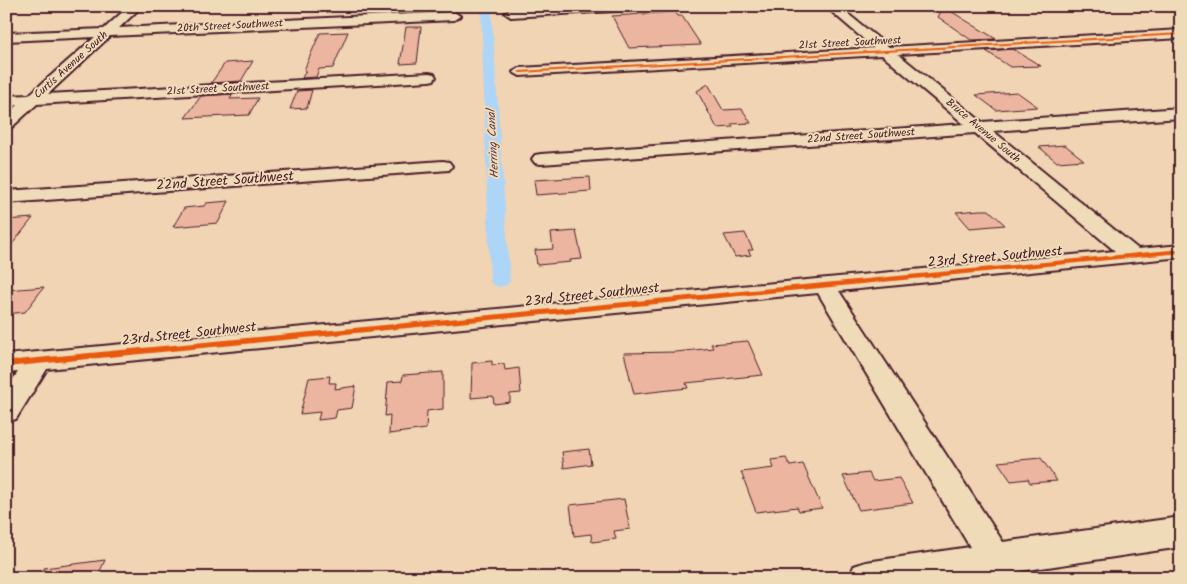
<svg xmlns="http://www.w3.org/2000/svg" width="1187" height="584" viewBox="0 0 1187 584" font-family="Kalam,sans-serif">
<rect width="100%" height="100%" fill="#f0d4b4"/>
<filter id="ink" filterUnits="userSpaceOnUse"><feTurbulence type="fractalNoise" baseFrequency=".02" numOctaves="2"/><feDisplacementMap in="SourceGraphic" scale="10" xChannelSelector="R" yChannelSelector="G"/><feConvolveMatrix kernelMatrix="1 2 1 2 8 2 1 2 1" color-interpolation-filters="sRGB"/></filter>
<g filter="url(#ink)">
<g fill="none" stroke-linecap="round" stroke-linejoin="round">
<path fill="#add5f7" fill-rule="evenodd" d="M481,6H491L510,281L507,285L500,287L493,285L490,281Z"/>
</g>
<path fill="#ebb59f" stroke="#4a1f2b" d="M944,7L996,39L971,40L938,17Z
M675,12L678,16H682L701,45L629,48L612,16Z
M406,27H421L417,63L400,64Z
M348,32L333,68L319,69L316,77L302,78L306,70H304L320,33Z
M1013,49L1041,66L1010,67L986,51Z
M253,61L241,81L211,83L225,63Z
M708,84L723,110L742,109L751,123L731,124L733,127L717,128L697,91Z
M312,90L307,108L290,109L297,91Z
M1017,92L1038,107L996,110L976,95Z
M233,94L230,99L258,98L249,115L185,118L201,96Z
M1065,145L1084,160L1057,162L1039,147Z
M590,177L591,191L536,195L534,180Z
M229,201L218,223L173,227L184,208L204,206L206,203Z
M980,210H989L1005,225L970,228L956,212Z
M33,218L6,252V220Z
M576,231L582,259L570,260L571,262L537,265L535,250L553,249L551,233Z
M745,233L753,250H748L751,255L735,257L724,235Z
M44,287L25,312L6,314V290Z
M748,341L763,375L686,383L688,388L634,394L624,353L676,352L713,348L711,344Z
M492,361V365L504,364L505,370L519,368L521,393L510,394V402L494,404L493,396L471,398L472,363Z
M443,372V409L427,411L426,429L389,434L390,415L385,416L388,382L402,381L403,375Z
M330,376L329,383H336L335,389L356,386L352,408L337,410L335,418L318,420L320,412L300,414L309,378Z
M589,449L591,464L564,468L562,452Z
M786,458L790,466L803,464L822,508L799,511L797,507L756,512L741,472L774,468L771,460Z
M1041,458L1057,481L1030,483L1028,479L1011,481L998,462Z
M869,473L873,481L899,478L913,503L859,510L843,476Z
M624,499L630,529L614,531L616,539L592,542L591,534L574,536L570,505Z
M105,560L97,578H44V568Z"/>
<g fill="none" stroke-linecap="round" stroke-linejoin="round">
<g stroke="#4a1f2b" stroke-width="4">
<path id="minor" d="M129,6H142L119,28L454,12L460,16L454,20L110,36L48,94L429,73L434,74L436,77L434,80L429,81L37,104L12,127L6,129V115L18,105L6,106V96L29,95L95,37L6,41V33L104,29Z
M575,6H654L648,9L511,17L505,13L511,9Z
M825,6H838L889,47L1181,30V38L898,54L982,122L1181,108V118L993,131L1138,249L1181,245V257L839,291L1003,542L1181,517V547L1021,571L1024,578H988L987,576L976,578H849L854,566L866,562L970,547L818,293L47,369L16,419L6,422V389L18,372L6,373V355L1115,251L975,133L541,164L535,163L532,159L535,155L541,154L964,124L882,55L520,76L513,72L520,68L874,48Z
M443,161L449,162L452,166L449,170L6,203V191Z"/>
</g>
<use href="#minor" fill="#f0dbb9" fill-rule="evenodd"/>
<g stroke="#f0dbb9" stroke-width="3">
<path id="cycleway" d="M1181,33V35L520,73L518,72L520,71Z
M1181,249V253L6,367V361Z"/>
</g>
<use href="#cycleway" fill="#e8590c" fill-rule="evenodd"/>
</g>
</g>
<g text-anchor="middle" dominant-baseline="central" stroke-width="4" stroke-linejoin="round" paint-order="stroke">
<g font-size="11" fill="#4a1f2b" stroke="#f0dbb9">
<text transform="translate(230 26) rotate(-3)">20th Street Southwest</text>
<text transform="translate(850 43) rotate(-3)">21st Street Southwest</text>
<text transform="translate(71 65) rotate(-42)">Curtis Avenue South</text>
<text transform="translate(218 89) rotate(-3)">21st Street Southwest</text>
<text transform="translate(983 131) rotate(40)">Bruce Avenue South</text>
<text transform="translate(861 136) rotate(-4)">22nd Street Southwest</text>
</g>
<g font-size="12" font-style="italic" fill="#593a4a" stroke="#f0dbb9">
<text transform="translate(493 144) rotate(-93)">Herring Canal</text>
</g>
<g font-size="14" fill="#4a1f2b" stroke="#f0dbb9">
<text transform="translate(225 181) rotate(-4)">22nd Street Southwest</text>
<text transform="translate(995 257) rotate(-5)">23rd Street Southwest</text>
<text transform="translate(592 295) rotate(-6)">23rd Street Southwest</text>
<text transform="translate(189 334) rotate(-6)">23rd Street Southwest</text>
</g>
</g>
<rect width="1187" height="584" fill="none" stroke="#f0dbb9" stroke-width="25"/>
<rect x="12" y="12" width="1162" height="559" fill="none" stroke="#4a1f2b" stroke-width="2" filter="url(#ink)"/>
</svg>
